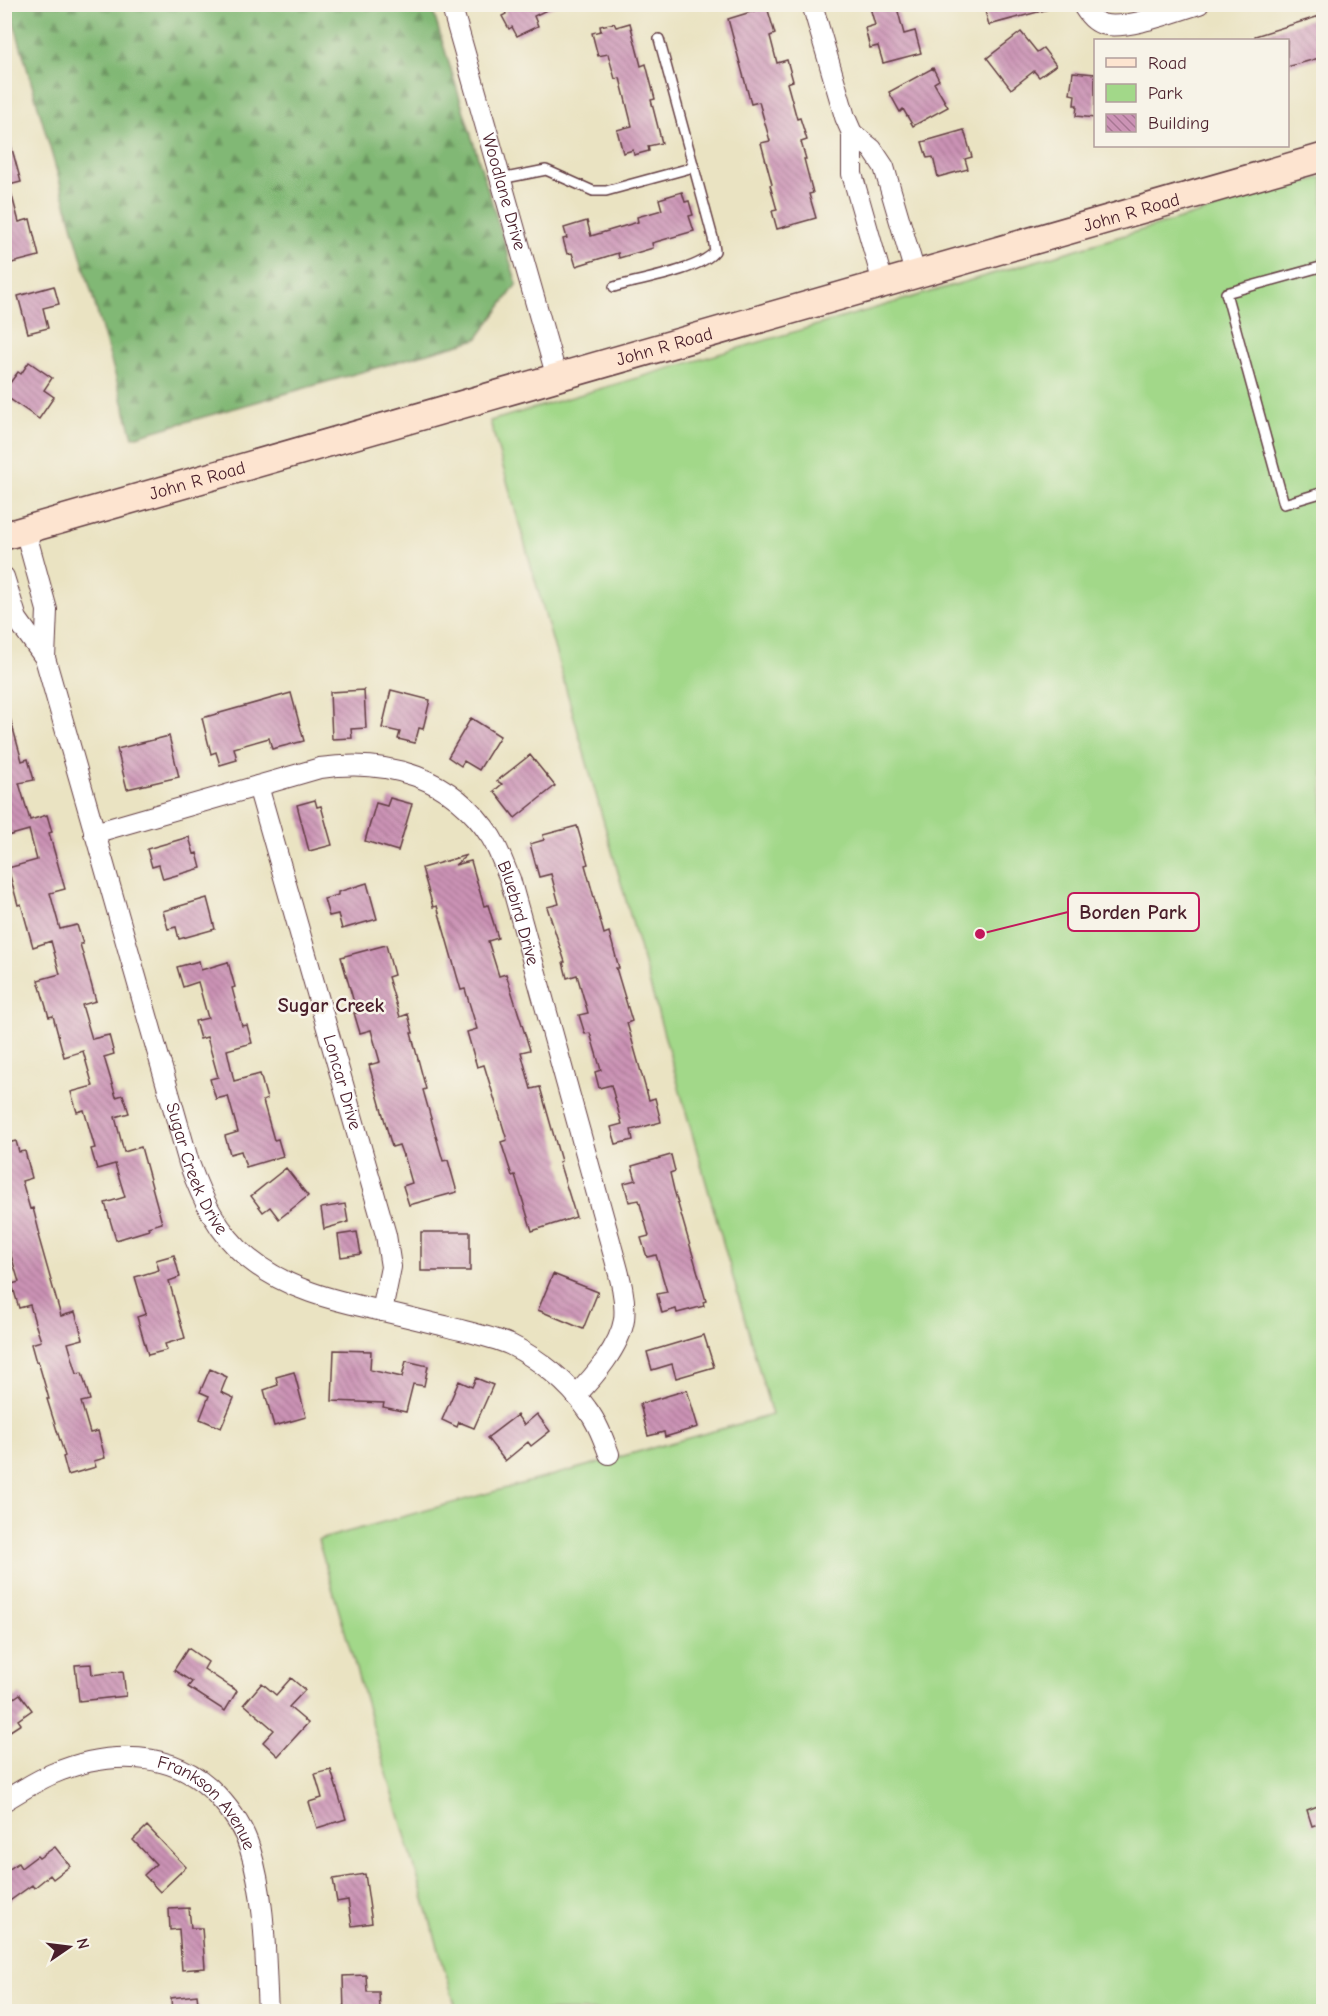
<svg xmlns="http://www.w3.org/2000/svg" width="1328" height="2016" viewBox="0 0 1328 2016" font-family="'Comic Neue',sans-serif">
<defs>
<pattern id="forest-firs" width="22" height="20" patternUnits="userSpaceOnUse" patternTransform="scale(1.5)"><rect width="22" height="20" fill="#81b875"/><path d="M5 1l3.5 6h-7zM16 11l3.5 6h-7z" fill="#6c9560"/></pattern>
<pattern id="building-back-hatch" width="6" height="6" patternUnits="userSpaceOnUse" patternTransform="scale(1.5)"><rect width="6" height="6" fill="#cb93b5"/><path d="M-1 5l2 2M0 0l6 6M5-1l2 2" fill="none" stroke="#a77793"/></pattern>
</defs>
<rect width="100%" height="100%" fill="#f7f3e8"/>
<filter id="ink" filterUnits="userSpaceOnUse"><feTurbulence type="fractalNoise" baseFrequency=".0167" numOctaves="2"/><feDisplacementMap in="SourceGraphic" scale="12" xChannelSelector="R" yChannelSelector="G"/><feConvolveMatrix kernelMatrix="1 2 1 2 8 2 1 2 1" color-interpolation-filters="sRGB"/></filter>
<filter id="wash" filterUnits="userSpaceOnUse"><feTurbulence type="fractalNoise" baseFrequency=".008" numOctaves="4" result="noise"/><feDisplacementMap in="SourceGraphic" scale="24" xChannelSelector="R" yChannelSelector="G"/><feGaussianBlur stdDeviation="1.35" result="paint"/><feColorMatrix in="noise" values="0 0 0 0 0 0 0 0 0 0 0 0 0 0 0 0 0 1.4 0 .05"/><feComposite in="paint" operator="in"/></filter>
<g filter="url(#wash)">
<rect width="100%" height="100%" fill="#eae3c2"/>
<path fill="url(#forest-firs)" stroke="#666c50" stroke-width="1.5" d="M9,5H431L517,284L477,339L133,437Z"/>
<path fill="#a2d889" stroke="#767c5a" stroke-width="1.5" d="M1323,177V2011H457L318,1540L772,1415L490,421Z"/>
<g id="blocks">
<path fill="url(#building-back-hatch)" d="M502,4H559L534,16L538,26L517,36L512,27L509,29L502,16L506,14Z
M869,4H896L904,34L915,31L921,53L883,63L878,46L870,48L865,28L875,25Z
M983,4H1048L1049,9L989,25Z
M767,7L775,34L770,36L777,63L787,60L793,81L787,83L797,119L800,118L807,140L801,142L806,159H804L813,193L809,194L816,218L777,229L772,211L777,210L770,185L772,184L761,143L770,141L759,102L751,104L728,19Z
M1323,15V57L1287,67V40H1255V36Z
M614,23L616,27L630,23L641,66L646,64L655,99L651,100L662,143L648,146L649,151L634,155L633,150L623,153L617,130L632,126L620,78L615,79L608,54L598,56L592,33L601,31L600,26Z
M1021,32L1037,52L1043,48L1056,65L1039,77L1034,71L1011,89L987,58Z
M933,68L939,80L934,83L948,107L913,126L903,109L900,112L889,92Z
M1073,72L1095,74V118L1076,116L1077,105H1074L1075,95L1070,94Z
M964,130L972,157L965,159L968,169L938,177L933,157L927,158L922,142Z
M9,138L21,182L9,185L19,222L30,219L39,256L4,265V139Z
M682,192L685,202L689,201L693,215L689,216L694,231L652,243L653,248L619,258L618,253L576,266L572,253L567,254L563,239L567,238L564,228L587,221L591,236L638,222L637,217L662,210L659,199Z
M54,286L59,304L43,308L48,328L28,333L18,296Z
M29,362L52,378L44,390L54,397L39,419L4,395V391L18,372L21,374Z
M364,690L366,728L351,729L352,738L332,739L330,692Z
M391,690L430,700L423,729L419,728L415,743L398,739L400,732L382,728Z
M291,693L304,741L272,749L269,738L234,748L237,760L220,765L216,752L211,754L202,718Z
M9,714L22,761L28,759L34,780L19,783L30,820L47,815L52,832L49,833L65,889L50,893L60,929L77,925L83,944H80L96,1001L82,1005L92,1039L109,1035L114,1054L104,1057L116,1097L123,1095L129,1113L115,1117L124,1152L141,1147L162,1223L148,1227L149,1230L116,1240L105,1203L125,1197L115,1164L97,1169L91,1149L95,1148L84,1110L77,1112L71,1092L93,1086L83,1051L64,1057L53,1016L49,1017L38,980L60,974L51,941L33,947L21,904L18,905L8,868L37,860L29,830L4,837V715Z
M471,718L500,736L479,770L464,761L461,766L448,757Z
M169,736L179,777L127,789L117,749Z
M530,755L555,786L515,818L494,791L502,784L497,781Z
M390,798L412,804L398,851L365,841L376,803L387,806Z
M315,800L317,807L321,806L332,845L309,851L297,805Z
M577,826L588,864L585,865L604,934L609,932L619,968H616L632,1021L627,1023L649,1100L655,1098L661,1122L631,1130L633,1140L616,1144L611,1127L622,1124L611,1085L599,1088L595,1072L601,1070L590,1033L585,1034L579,1015L588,1013L577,975L567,978L563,962H565L547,907L559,904L551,874L539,877L530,844L544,840L543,835Z
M189,837L194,854L197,853L201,868L163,879L159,865L152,867L147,849Z
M467,855L455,865L471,861L484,906L488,905L498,938L488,941L499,976L506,974L530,1050L521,1052L531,1089L540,1087L561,1161L559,1162L576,1217L532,1231L515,1175L512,1176L501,1142L507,1140L484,1065L477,1067L467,1032L477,1029L465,989L461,990L437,906L433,907L422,868Z
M367,883L377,919L342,929L338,914L329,916L324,899L338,895V892Z
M207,898L215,929L179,939L176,927L168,929L163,911Z
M386,945L394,975L388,977L400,1017L408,1014L413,1033H411L426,1089L423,1090L443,1161L448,1160L457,1192L409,1205L403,1186L412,1183L404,1155L403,1156L399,1145L392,1147L369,1065L380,1062L371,1030L360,1033L354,1013H357L341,957Z
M199,961L201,970L228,962L235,987L232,988L242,1026L247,1025L252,1043L227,1050L234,1081L260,1074L267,1099L263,1101L274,1140L278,1139L283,1156L246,1167L241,1151L230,1154L225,1136L238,1132L228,1096L216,1099L210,1079L218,1077L207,1037L200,1039L195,1021L208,1018L198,982L183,987L177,967Z
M16,1141L19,1152L25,1151L32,1178L22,1181L30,1209L33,1208L40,1235H38L61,1316L75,1312L83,1339L68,1343L77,1374L82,1373L90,1400L81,1402L90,1433L98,1431L105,1458L94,1461L96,1467L68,1475L63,1457L65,1456L47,1399H49L38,1361L36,1362L31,1344L41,1341L35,1323L30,1305L19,1308L12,1284L19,1282L9,1249L4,1251V1144Z
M671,1155L675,1171L670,1173L674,1190L706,1301L703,1302L704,1306L677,1313L676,1309L662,1313L657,1294L667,1292L656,1255L647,1257L641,1238L649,1236L639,1200L629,1202L624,1183L636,1180L632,1166Z
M286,1168L308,1196L279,1219L270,1207L263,1212L251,1196Z
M345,1204L348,1222L324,1229L321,1208Z
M357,1232L361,1254L341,1257L338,1235Z
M421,1232H470V1271H421Z
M174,1255L180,1277L169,1281L185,1338L165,1344L167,1350L148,1355L137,1317L146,1314L135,1277L159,1270L156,1260Z
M553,1274L598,1292L583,1329L538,1310Z
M704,1335L714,1367L676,1378L672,1364L652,1370L647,1352Z
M334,1350L371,1351L370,1370L402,1377L406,1361L428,1366L424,1386L413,1384L406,1412L383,1407L384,1403L332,1401Z
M210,1369L227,1377L221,1392L234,1398L221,1428L200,1419L209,1396L200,1392Z
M294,1372L306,1417L274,1426L264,1390L278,1385L276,1377Z
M476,1378L493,1385L474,1428L459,1422L457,1427L442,1420L459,1381L472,1387Z
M687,1390L698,1427L665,1437L664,1432L648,1436L640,1404Z
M537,1414L550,1431L531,1446L528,1442L505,1461L487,1438L517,1415L524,1425Z
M188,1648L208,1662L204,1669L237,1691L225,1711L188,1687L192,1682L174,1670Z
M91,1664L92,1675L123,1671L126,1696L79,1701L75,1665Z
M291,1678L305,1690L289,1707L308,1723L278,1756L263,1742L274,1730L244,1704L262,1683L276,1695Z
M20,1694L32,1710L18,1720L21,1724L4,1735V1699L7,1703Z
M331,1770L346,1819L317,1828L309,1802L322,1798L315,1774Z
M1323,1804V1822L1312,1826L1307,1810Z
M147,1826L186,1867L160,1892L144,1875L156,1864L133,1840Z
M55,1847L70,1866L53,1879L50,1875L34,1888L32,1885L4,1905V1873L18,1863L21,1868L37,1856L39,1858Z
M365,1874L372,1923L352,1926L348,1900L337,1902L333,1879Z
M189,1908L191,1928H202L205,1968L182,1970L179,1929L170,1930L169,1909Z
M366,1975L367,1992H379L380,2010L344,2012L343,1976Z
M197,1995L199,2012H172L171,1998Z"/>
</g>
</g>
<g filter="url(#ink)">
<use href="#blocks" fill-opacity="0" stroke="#623c42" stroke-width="1.5"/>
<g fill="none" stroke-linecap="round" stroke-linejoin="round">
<g stroke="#623c42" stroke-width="12">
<path id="lane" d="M500,179L546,170L593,191H606L694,167
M1324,266L1226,293L1284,504L1324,492
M614,287C639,280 701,270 715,251L713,238L659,39"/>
</g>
<g stroke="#623c42" stroke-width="22">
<g id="street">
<path id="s1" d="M451,4L557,378"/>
<path d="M812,4L845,117L852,133L872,149L884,167L915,273"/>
<path d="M1082,4C1087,13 1093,21 1102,24C1125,31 1176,11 1199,4"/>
<path d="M852,133V174L883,283"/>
<path id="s2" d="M25,530L47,610L45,658L189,1163C202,1199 218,1233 248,1258C286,1289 332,1300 378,1310C401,1315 423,1321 445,1326C467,1332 490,1336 511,1345C539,1359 569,1383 587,1409C597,1422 603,1438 609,1454"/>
<path d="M4,577L17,619L45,658"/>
<path id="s3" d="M258,786L386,1235L391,1267L382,1311"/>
<path id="s4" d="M94,833L320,768C388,758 452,777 491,837C499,850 504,865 510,879L610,1241C616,1265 627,1294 624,1320C620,1346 594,1377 576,1395"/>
<path id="s5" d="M4,1801C20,1791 36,1781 52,1774C107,1750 174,1749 217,1795C231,1810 244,1829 250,1849C266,1900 265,1958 268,2012"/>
</g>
</g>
<g stroke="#623c42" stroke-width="30">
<g id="secondary">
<path id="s6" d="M4,536L1324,157"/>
</g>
</g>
<use href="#lane" stroke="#fff" stroke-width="9"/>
<use href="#street" stroke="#fff" stroke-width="20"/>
<use href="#secondary" stroke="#fde4d0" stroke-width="27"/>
</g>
</g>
<g text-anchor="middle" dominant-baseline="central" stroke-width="5" stroke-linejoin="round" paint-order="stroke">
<g font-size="18" fill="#4a1f2b" stroke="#f7f3e8">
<text stroke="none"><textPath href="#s1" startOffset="195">Woodlane Drive</textPath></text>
<text stroke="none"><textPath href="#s6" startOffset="1173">John R Road</textPath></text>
<text stroke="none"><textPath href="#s6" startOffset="687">John R Road</textPath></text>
<text stroke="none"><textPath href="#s6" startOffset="201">John R Road</textPath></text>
<text stroke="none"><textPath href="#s4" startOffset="512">Bluebird Drive</textPath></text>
<text stroke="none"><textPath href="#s3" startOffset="308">Loncar Drive</textPath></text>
<text stroke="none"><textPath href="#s2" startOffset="664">Sugar Creek Drive</textPath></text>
<text stroke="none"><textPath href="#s5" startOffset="230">Frankson Avenue</textPath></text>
</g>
<g font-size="20" font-weight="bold" fill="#4a1f2b" stroke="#f7f3e8">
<text x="331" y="1005">Sugar Creek</text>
</g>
</g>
<path fill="none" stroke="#c2185b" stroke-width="2" d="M980 934L1068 912"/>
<circle fill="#c2185b" stroke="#f7f3e8" stroke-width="2" cx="980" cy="934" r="6"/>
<rect fill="#f7f3e8" stroke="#c2185b" stroke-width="2" x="1068" y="893" width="131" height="38" rx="6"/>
<g font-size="20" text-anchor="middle" font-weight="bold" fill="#4a1f2b">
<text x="1133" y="919">Borden Park</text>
</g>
<rect width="1328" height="2016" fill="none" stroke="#f7f3e8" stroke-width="24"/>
<rect x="1094" y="39" width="195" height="108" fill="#f7f3e8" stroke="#b29e9c" stroke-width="1.5"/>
<rect x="1106" y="58" width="30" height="9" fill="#fde4d0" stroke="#b29e9c" stroke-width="1.5"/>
<text x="1148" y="69" font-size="18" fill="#4a1f2b">Road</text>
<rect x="1106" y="84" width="30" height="18" fill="#a2d889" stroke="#b29e9c" stroke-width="1.5"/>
<text x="1148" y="99" font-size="18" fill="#4a1f2b">Park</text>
<rect x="1106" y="114" width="30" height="18" fill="url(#building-back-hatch)" stroke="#b29e9c" stroke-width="1.5"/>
<text x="1148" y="129" font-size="18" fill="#4a1f2b">Building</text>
<g transform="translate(69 1947) rotate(76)" stroke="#f7f3e8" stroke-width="4.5" paint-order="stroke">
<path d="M0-4.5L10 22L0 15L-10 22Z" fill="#4a1f2b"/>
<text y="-9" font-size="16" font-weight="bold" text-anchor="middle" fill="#4a1f2b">N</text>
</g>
</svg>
